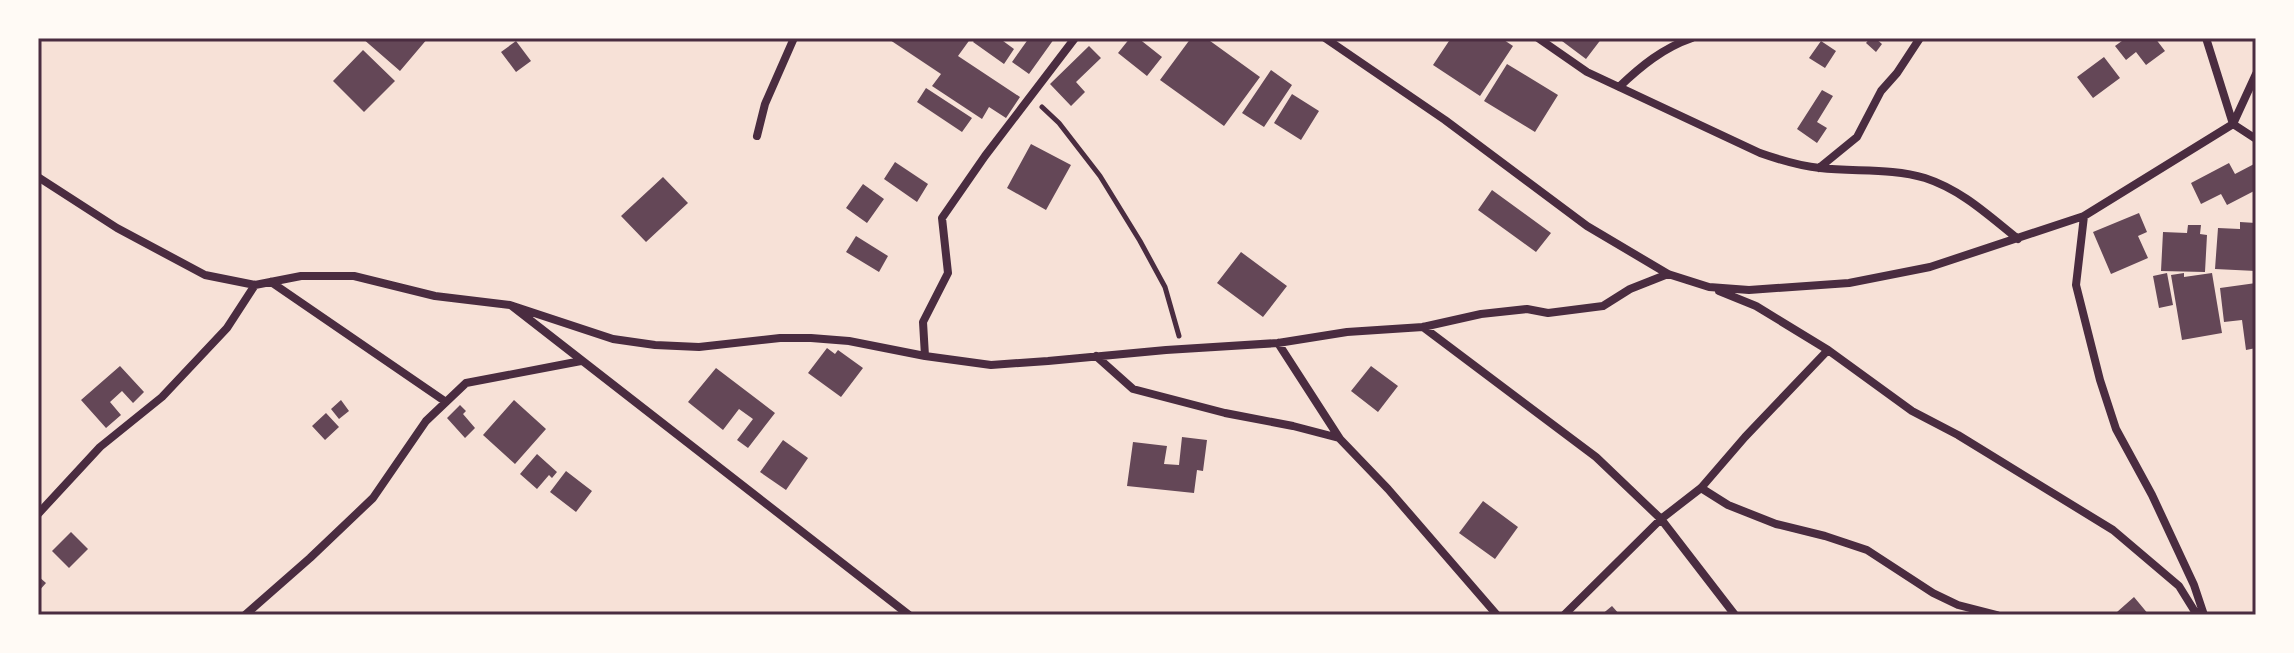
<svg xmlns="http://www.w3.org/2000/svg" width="2294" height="653" viewBox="0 0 2294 653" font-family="Montserrat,sans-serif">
<rect width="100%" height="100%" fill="#f7e1d7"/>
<path fill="#644757" d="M362,38H428L400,71Z
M887,38H971L958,56L1020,97L1006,118L989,107L982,119L932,86L941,74Z
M976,38H999L1014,49L1004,64L973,42Z
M1029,38L1054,39L1029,74L1012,62Z
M1130,38H1138L1162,57L1147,76L1118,53Z
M1191,38H1206L1260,77L1224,126L1160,80Z
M1451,38H1501L1513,46L1480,96L1433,65Z
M1565,38H1602L1586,59L1562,41Z
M1870,38H1875L1882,44L1876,52L1866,43Z
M2126,38H2155L2165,51L2146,65L2136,52L2126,60L2115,46Z
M516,41L531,61L516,72L501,52Z
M1821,41L1836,51L1825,68L1809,58Z
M1089,46L1101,58L1076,82L1085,92L1071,106L1050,84Z
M363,50L395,81L364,112L333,81Z
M2104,57L2120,78L2093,98L2077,77Z
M1507,64L1558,95L1535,132L1484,101Z
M1271,70L1292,85L1264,127L1242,113Z
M926,88L972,118L962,132L917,102Z
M1822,90L1833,96L1817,122L1827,128L1817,143L1797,129Z
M1292,94L1319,111L1301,140L1274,123Z
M1031,144L1071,165L1046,210L1007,188Z
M895,162L928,184L917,202L884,179Z
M2229,163L2235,174L2256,163V190L2227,205L2221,194L2201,204L2191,183Z
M663,177L688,203L646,242L621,216Z
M863,184L884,199L867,223L846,208Z
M1492,190L1551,233L1536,252L1478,210Z
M2139,213L2147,232L2138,236L2148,258L2111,274L2093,232Z
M2240,222L2256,223V271L2215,269L2218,228L2240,229Z
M2188,225H2201L2200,234L2207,235L2205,272L2161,271L2163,232L2187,233Z
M856,236L888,256L879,272L846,252Z
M1241,252L1287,286L1263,317L1217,283Z
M2167,273L2173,305L2159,308L2153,276Z
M2184,273V277L2212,273L2222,333L2182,340L2171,275Z
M2256,283V348L2246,350L2242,320L2224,322L2220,288Z
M827,348L835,354L838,350L863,368L841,397L808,373Z
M120,366L144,392L133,403L122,391L110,402L121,415L106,428L81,400Z
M1371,366L1398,386L1378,412L1351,391Z
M716,368L775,413L748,448L737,440L753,419L739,409L723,430L688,402Z
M341,400L349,411L339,419L331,409Z
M514,400L546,429L515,464L483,435Z
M460,405L466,411L463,414L475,428L465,438L447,418Z
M326,413L339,427L325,440L312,426Z
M1182,437L1207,440L1203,471L1197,470L1194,493L1127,486L1133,442L1167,446L1164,464L1179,465Z
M783,440L808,458L786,490L760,472Z
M537,454L557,472L552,478L549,475L537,489L520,474Z
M566,471L592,491L576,512L550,492Z
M1483,501L1518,527L1495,559L1459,533Z
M71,532L88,549L69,568L52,551Z
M38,576L46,583L38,592Z
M2134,597L2149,615H2119L2117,612Z
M1612,606L1620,615H1601Z"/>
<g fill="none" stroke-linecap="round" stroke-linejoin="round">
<path stroke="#4a2c40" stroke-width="5" d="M1042,107L1059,123L1100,176L1140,241L1165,287L1179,336"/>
<path stroke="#4a2c40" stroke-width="8" d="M1325,38L1445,120L1587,226L1668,274L1709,287L1749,290L1849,283L1930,267L2084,216L2233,124L2256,139
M1538,38L1587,72L1760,153C1780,160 1799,166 1820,168C1855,172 1892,168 1925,178C1962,190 1989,216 2018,239
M2206,38L2233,124L2256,74
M1619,87C1641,66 1663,48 1692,38
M757,136L765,104L794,38
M1819,168L1857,137L1881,91L1897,73L1920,38
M38,177L117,228L205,275L255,285L301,276H354L435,296L510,305L613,339L655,345L699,347L780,338H811L849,341L925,356L991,365L1048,361L1166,350L1278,343L1347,332L1423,327L1481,314L1527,309L1548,313L1603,306L1630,289L1668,274
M2084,216L2076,285L2100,380L2116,429L2152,495L2194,585L2204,615
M271,282L446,402
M1719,291L1756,306L1828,350L1912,411L1958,435L2113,530L2179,586L2197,615
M512,306L909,615
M1423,327L1596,457L1661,519L1735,615
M1278,343L1340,439L1388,489L1497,615
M925,356L923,322L948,273L942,218L985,156L1075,38
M1096,356L1133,389L1225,413L1293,426L1339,438
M1701,488L1728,505L1776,524L1825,536L1867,550L1933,593L1958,605L1997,615
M38,514L100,447L162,397L227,328L255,285
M245,615L310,558L373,498L426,421L466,383L581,361
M1564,615L1661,519L1701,488L1745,437L1828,350"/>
</g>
<rect width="2294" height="653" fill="none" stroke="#fffaf5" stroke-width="80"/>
<rect x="40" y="40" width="2214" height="573" fill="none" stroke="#4a2c40" stroke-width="3"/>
</svg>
